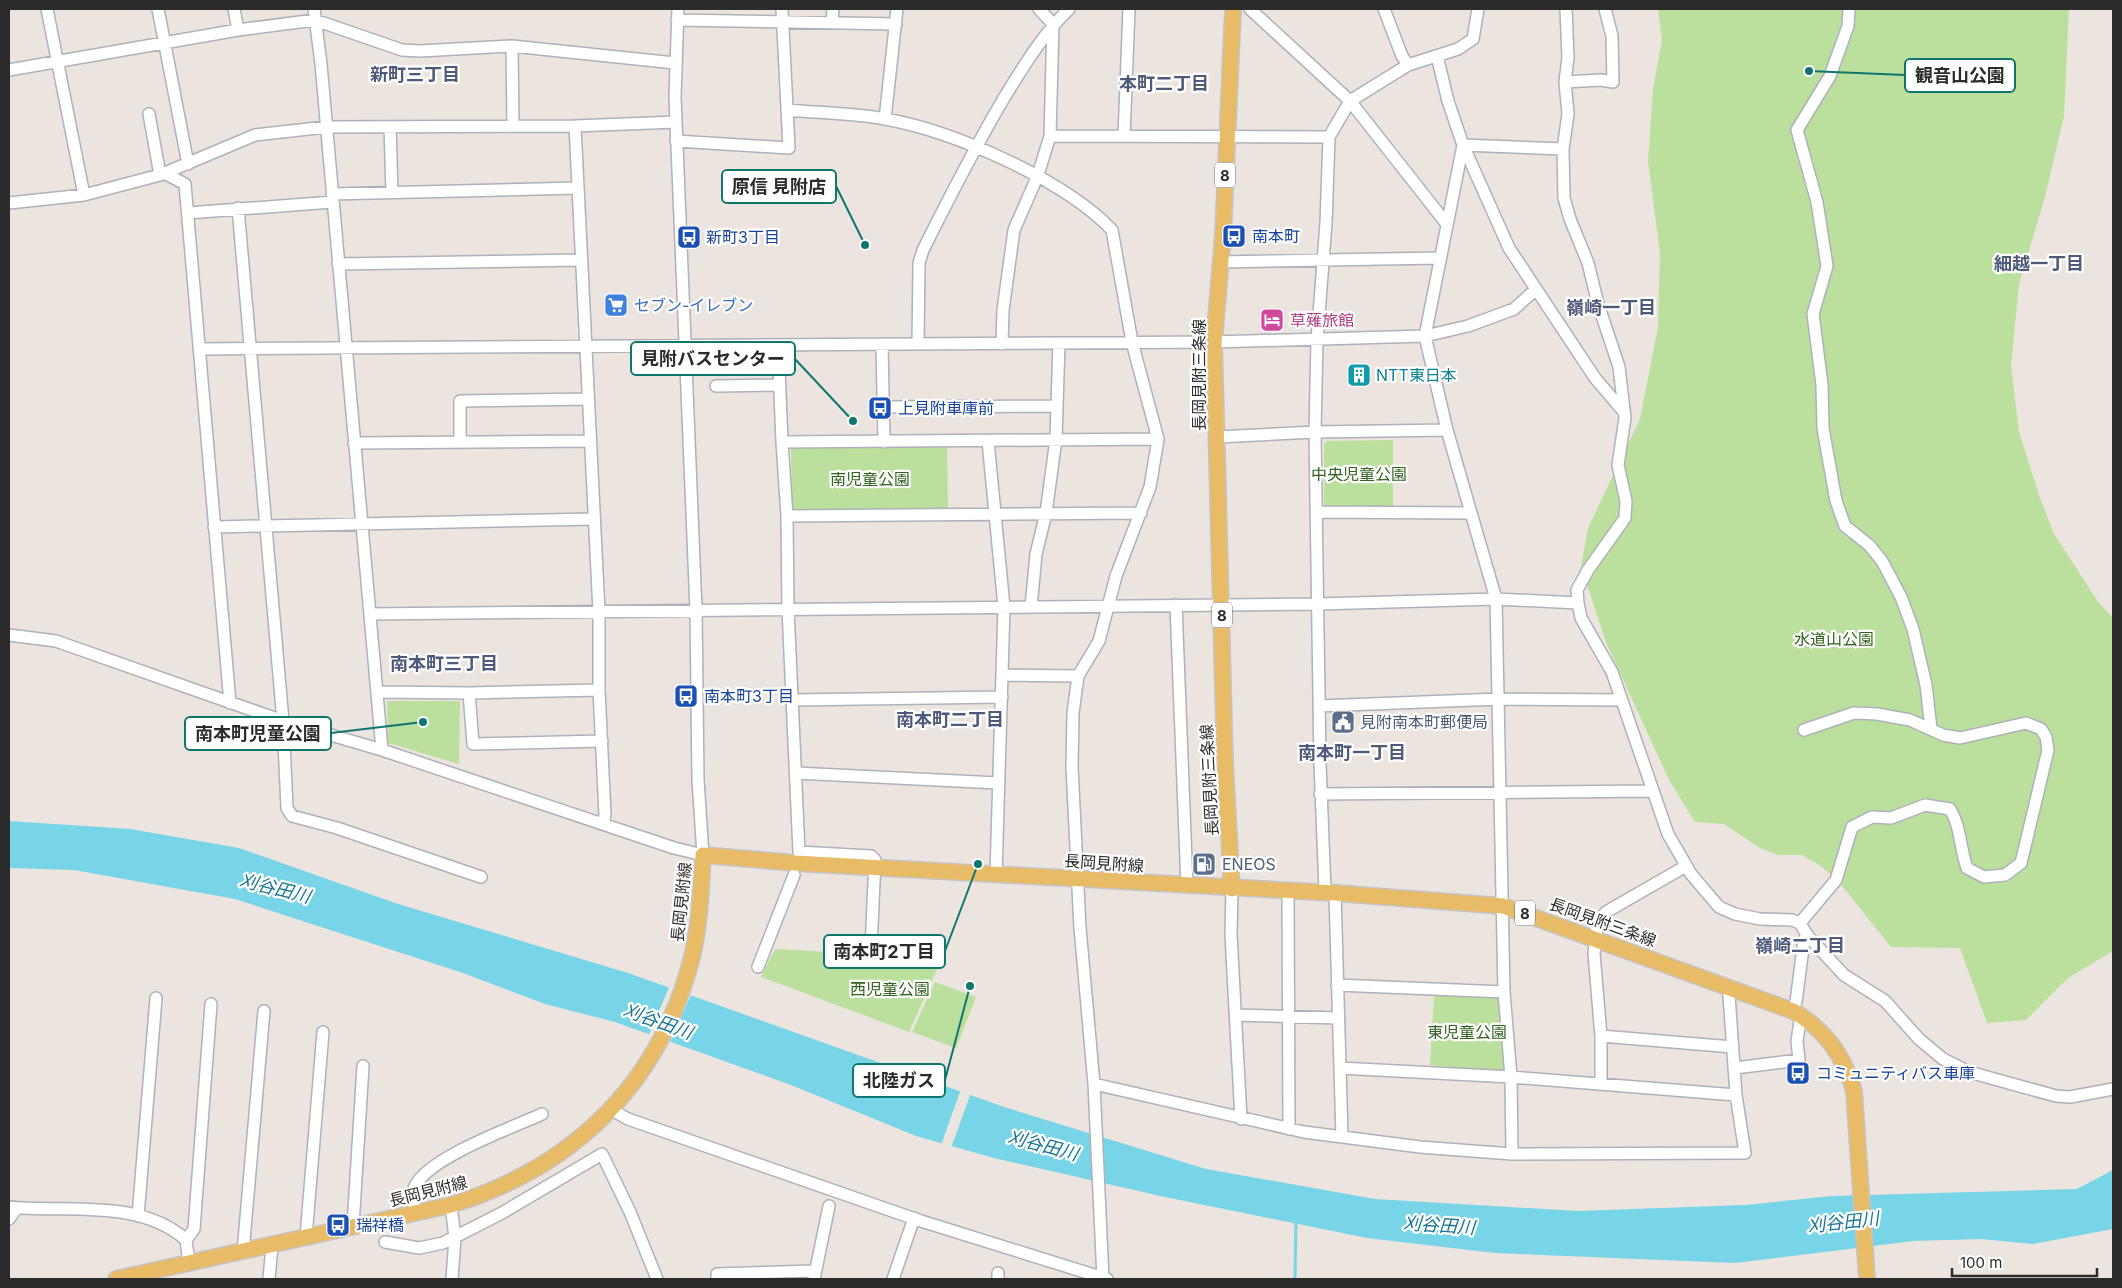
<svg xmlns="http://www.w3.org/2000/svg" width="2122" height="1288" viewBox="0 0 2122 1288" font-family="Inter,'Noto Sans JP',sans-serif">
<rect width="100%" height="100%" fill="#ece4de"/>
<path fill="#bbdf9d" d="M1658,9H2069L2064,116L2045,197L2019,284L2011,366L2019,432L2040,498L2054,534L2099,603L2113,618V951L2068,978L2026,1020L1987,1023L1960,948L1891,947L1839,882L1821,866L1802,855H1779L1760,848L1724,824L1695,822L1669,780L1606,642L1581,567L1588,528L1640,419L1658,327L1660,253L1648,161L1653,90L1662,39Z
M1393,440V509H1329L1324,505V444L1327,441Z
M947,445L948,508L943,512L792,513L791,447Z
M387,701H460L459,764L388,743Z
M775,949L942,958L909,1032L761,977Z
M935,982L976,997L956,1048L912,1032Z
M1434,995L1499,997L1505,1070L1502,1072L1430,1065Z"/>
<path fill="#77d5e7" d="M9,821L130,829L239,848L398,904L628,973L1004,1107L1206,1169L1375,1199L1578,1211L1745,1205L1832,1196L2077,1189L2113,1170V1229L2033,1244L1981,1239L1913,1241L1735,1263L1495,1253L1367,1238L1165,1197L994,1158L916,1136L791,1085L615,1022L545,1004L463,973L235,899L74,870L9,868Z"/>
<path fill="#ece4de" d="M670,985L692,993L669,1044L648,1037Z
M961,1089L971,1093L951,1148L941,1145Z"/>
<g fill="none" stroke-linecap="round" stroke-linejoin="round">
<path stroke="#77d5e7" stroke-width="3" d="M1295,1279L1296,1222"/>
<g stroke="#aeb1ba" stroke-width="14">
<path id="minor" d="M47,9L84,195
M158,9L188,164
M234,9L238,30
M314,9L321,64L382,750
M1250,9L1350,101L1446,223
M1384,9L1402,56L1408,65
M1566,9L1568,57L1565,82L1568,114L1563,149L1564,198L1570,219L1588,263L1598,304L1619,367L1625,418L1618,465L1626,501L1625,518L1588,570L1577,590L1578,603L1581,618L1612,672L1668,834L1691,874L1719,907L1735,914L1760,919L1792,920L1800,923L1807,935L1844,975L1885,1001L1919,1039L1943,1059L1969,1072L2056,1096L2070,1097L2113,1089
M1849,9L1848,26L1830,76L1797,130L1817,202L1827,266L1813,314L1822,385L1823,428L1836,501L1845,526L1869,545L1882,561L1901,597L1913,629L1926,685L1931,729
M677,20L896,24
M832,22L833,9
M512,46L513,126
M1437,56L1448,101L1463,145L1425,336L1447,430L1496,599L1504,992L1511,1077L1512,1154
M9,70L238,30L315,20L402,50L420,51L512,46L675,63
M1565,82L1601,80L1613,82L1612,36L1605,9
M787,110C819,113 853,113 885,119C954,131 1064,180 1112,230L1132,342L1158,439L1150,487L1116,576L1099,641L1078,676L1073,713L1072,767L1080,928L1094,1084L1103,1279
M149,114L160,175
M885,119L897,9
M575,126L599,612V690L605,815L603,824
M390,127L392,193
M1050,136L1329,137
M1124,136L1129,9
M676,141L789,148L782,9
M1563,149L1463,145L1509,248L1595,378L1624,412
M166,174L185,184L230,703
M332,194L578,188
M9,203L84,195L160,175L255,135L326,127L575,126L676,122
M238,208L283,721L287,808L292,816L337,828L481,877
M188,213L333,202
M1220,262L1439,258
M338,264L581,260
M882,344L884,442
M918,344L919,263L923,250C949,198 975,147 1004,98C1023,67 1043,34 1069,9
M1002,344L1003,310L1014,230L1038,175L1050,136L1053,24L1039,9
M778,345L782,442L1158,439
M199,349L1214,342L1425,336L1468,326L1514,309L1536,289
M716,386L780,385
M883,407L1057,406
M1217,437L1315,432L1447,430
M988,441L1004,607L996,874
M460,442V401L588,399
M782,442L787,516L788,609L799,852L871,856L875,860L871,948
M354,443L590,441
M1316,512L1470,513
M787,516L1141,513
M214,527L594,519
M1176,605L1187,886
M1031,607L1036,554L1046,513L1056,439L1059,343
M370,614L1318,604L1496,599L1578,603
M9,635L56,641L283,721L382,750L674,848L703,855L698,780L696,610L675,97L678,9
M1003,675L1078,676
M377,692L469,693L599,690
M469,693L473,744L602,741
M792,700L1002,697
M1319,706L1500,699L1622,700
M796,773L998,783
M1320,794L1652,791
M1232,889L1231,935L1241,1119
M1288,891L1289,1129
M1325,892L1320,763L1315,432L1317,340L1326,223L1329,137L1350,101L1408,65L1458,49L1473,39L1478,9
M1335,893L1342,1137
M1800,923L1836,880L1852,827L1872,817L1891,818L1925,805L1950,809C1961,827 1960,849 1967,868L1984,877L2005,875L2021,863L2048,750L2046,737L2041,729L2026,723L1960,738L1943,735L1910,720L1877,714L1854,713L1804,730
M758,967L794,875
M1337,985L1504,992
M1793,1011L1796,1002L1804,940L1807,935
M1236,1015L1338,1018
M1601,1036L1733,1047
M1340,1068L1511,1077L1736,1095
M1735,1068L1799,1060L1797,1041L1801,1015
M1094,1084L1304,1132L1420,1147L1512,1154L1745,1153L1736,1095L1729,995L1731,988
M1601,1084V1036L1594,954L1597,925L1606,912L1686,866
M612,1110L628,1119L921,1221L1107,1279
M451,1205L455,1238L452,1279
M9,1207C66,1213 140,1198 186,1240L189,1263
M415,1213C414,1205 411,1194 415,1186C430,1157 511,1128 542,1114
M138,1216L156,998
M9,1219L17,1208
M353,1226L363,1066
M306,1237L323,1032
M186,1240L194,1229L211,1004
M385,1242L419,1248L443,1243L502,1213L602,1154L630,1212L657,1279
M243,1252L264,1011
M269,1279L272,1246
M717,1279V1274L814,1271
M814,1279L829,1206
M893,1279L914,1218
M998,1279V1273"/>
</g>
<g stroke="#c4c4c4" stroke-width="18">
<path id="major" d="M1232,889L1225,764L1214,342L1223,235L1233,9
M116,1279L451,1205C574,1167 660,1084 692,957C700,924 701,889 703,855L795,863L1335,893L1503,906L1793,1011C1825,1029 1844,1056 1854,1091L1867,1279"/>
</g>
<use href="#minor" stroke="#fff" stroke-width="11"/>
<use href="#major" stroke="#e8bc66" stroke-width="15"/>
</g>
<defs>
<g id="bus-square" transform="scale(1.25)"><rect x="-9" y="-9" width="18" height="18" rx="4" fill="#1a4fb4" stroke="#fff"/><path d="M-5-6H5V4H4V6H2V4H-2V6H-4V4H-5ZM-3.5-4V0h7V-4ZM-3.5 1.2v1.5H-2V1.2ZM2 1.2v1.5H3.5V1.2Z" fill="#fff"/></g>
<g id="supermarket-square" transform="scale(1.25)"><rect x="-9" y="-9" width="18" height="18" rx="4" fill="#3f7fe0" stroke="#fff"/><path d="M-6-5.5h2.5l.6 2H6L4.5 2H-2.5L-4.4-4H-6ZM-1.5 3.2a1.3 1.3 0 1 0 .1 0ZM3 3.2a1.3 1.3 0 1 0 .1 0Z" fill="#fff"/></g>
<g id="hotel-square" transform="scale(1.25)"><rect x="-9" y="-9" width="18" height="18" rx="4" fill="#d1479c" stroke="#fff"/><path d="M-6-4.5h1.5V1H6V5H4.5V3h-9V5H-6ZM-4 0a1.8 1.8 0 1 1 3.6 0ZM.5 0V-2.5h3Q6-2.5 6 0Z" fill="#fff"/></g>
<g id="building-square" transform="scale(1.25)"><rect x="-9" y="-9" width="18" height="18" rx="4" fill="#0f9aa8" stroke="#fff"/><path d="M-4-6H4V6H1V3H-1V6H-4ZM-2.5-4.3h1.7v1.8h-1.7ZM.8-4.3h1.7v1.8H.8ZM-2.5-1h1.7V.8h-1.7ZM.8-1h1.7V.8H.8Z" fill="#fff"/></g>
<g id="civic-square" transform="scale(1.25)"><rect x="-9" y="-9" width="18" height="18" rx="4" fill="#5c6f8a" stroke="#fff"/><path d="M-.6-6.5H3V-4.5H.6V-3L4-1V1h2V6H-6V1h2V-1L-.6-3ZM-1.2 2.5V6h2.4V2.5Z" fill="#fff"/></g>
<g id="fuel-square" transform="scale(1.25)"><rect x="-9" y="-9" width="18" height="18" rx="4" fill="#5c6f8a" stroke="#fff"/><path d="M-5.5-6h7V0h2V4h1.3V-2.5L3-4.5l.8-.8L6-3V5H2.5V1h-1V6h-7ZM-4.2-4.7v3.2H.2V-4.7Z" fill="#fff"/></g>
</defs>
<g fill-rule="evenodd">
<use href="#bus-square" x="1234" y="236"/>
<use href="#bus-square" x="689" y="237"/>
<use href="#supermarket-square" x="616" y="305"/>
<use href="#hotel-square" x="1272" y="320"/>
<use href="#building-square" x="1359" y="375"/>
<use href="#bus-square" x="880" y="408"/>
<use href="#bus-square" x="686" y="696"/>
<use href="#civic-square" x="1343" y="722"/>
<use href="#fuel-square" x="1204" y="864"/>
<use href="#bus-square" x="1798" y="1073"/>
<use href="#bus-square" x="338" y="1225"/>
</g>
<g text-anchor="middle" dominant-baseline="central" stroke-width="4.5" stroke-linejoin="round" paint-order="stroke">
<g fill="#fff" stroke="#6b6b6b" stroke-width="1">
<rect x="1215" y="162.5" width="20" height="25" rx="4"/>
<rect x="1212" y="602.5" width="20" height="25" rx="4"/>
<rect x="1515" y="900.5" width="20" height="25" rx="4"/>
</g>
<g font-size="15" font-weight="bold" fill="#2b2b2b">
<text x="1225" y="175">8</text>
<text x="1222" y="615">8</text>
<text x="1525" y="913">8</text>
</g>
<g font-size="16" fill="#164399" stroke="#fff" text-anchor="start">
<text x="1252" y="236">南本町</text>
<text x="706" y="237">新町3丁目</text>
<text x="898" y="408">上見附車庫前</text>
<text x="704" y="696">南本町3丁目</text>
<text x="1816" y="1073">コミュニティバス車庫</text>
<text x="356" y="1225">瑞祥橋</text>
</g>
<g font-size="16" fill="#366cbe" stroke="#fff" text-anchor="start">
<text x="634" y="305">セブン-イレブン</text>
</g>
<g font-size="16" fill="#b23c85" stroke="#fff" text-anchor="start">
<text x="1290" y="320">草薙旅館</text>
</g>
<g font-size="16" fill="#2b2b2b" stroke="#fff">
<text transform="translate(1199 375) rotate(-90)">長岡見附三条線</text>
<text transform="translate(1209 780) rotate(-93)">長岡見附三条線</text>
<text transform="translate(1104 863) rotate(4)">長岡見附線</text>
<text transform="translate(681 902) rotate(-84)">長岡見附線</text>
<text transform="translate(1603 922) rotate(20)">長岡見附三条線</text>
<text transform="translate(428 1191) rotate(-14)">長岡見附線</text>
</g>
<g font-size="16" fill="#0d838f" stroke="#fff" text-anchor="start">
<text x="1376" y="375">NTT東日本</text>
</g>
<g font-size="16" fill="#34631f" stroke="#fff">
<text x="1359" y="474">中央児童公園</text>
<text x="870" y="479">南児童公園</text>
<text x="1834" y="639">水道山公園</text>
<text x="890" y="989">西児童公園</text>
<text x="1467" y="1032">東児童公園</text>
</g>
<g font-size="16" fill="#4e5e75" stroke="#fff" text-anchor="start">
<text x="1360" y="722">見附南本町郵便局</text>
<text x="1222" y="864">ENEOS</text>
</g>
<g font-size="18" font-weight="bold" fill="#4e5a79" stroke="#fff">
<text x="415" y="74">新町三丁目</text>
<text x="1164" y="83">本町二丁目</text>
<text x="2039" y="263">細越一丁目</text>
<text x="1611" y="307">嶺崎一丁目</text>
<text x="444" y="663">南本町三丁目</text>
<text x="950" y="719">南本町二丁目</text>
<text x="1352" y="752">南本町一丁目</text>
<text x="1800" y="945">嶺崎二丁目</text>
</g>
<g font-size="18" font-style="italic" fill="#167693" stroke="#fff">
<text transform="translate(275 888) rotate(14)">刈谷田川</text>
<text transform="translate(658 1021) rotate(20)">刈谷田川</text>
<text transform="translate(1043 1145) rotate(15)">刈谷田川</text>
<text transform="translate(1843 1222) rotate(-6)">刈谷田川</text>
<text transform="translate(1439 1225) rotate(4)">刈谷田川</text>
</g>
</g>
<path fill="none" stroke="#0f766e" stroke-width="2" d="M1809 71L1905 75M865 245L836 186M853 421L795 359M423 722L331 733M978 864L945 951M970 986L945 1080"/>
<g fill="#0f766e" stroke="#fff" stroke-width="2">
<circle cx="1809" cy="71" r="5"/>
<circle cx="865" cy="245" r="5"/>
<circle cx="853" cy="421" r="5"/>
<circle cx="423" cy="722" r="5"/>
<circle cx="978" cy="864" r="5"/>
<circle cx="970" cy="986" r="5"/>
</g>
<g fill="#fff" stroke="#0f766e" stroke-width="2">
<rect x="1905" y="59" width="110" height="33" rx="5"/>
<rect x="722" y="170" width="114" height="33" rx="5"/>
<rect x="631" y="342" width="164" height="33" rx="5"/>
<rect x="185" y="717" width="146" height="33" rx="5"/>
<rect x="824" y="935" width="121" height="33" rx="5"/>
<rect x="853" y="1064" width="92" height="33" rx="5"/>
</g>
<g font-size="18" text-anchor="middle" font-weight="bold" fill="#2b2b2b">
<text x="1960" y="82">観音山公園</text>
<text x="779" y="193">原信 見附店</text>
<text x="713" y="365">見附バスセンター</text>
<text x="258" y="740">南本町児童公園</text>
<text x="884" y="958">南本町2丁目</text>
<text x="899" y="1087">北陸ガス</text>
</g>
<rect width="2122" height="1288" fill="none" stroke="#2b2b2b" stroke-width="20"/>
<path d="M1952 1268v8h145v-8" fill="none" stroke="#2b2b2b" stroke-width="2.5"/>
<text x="1960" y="1268" font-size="15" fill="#2b2b2b" stroke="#ffffff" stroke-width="4" paint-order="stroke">100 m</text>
</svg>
